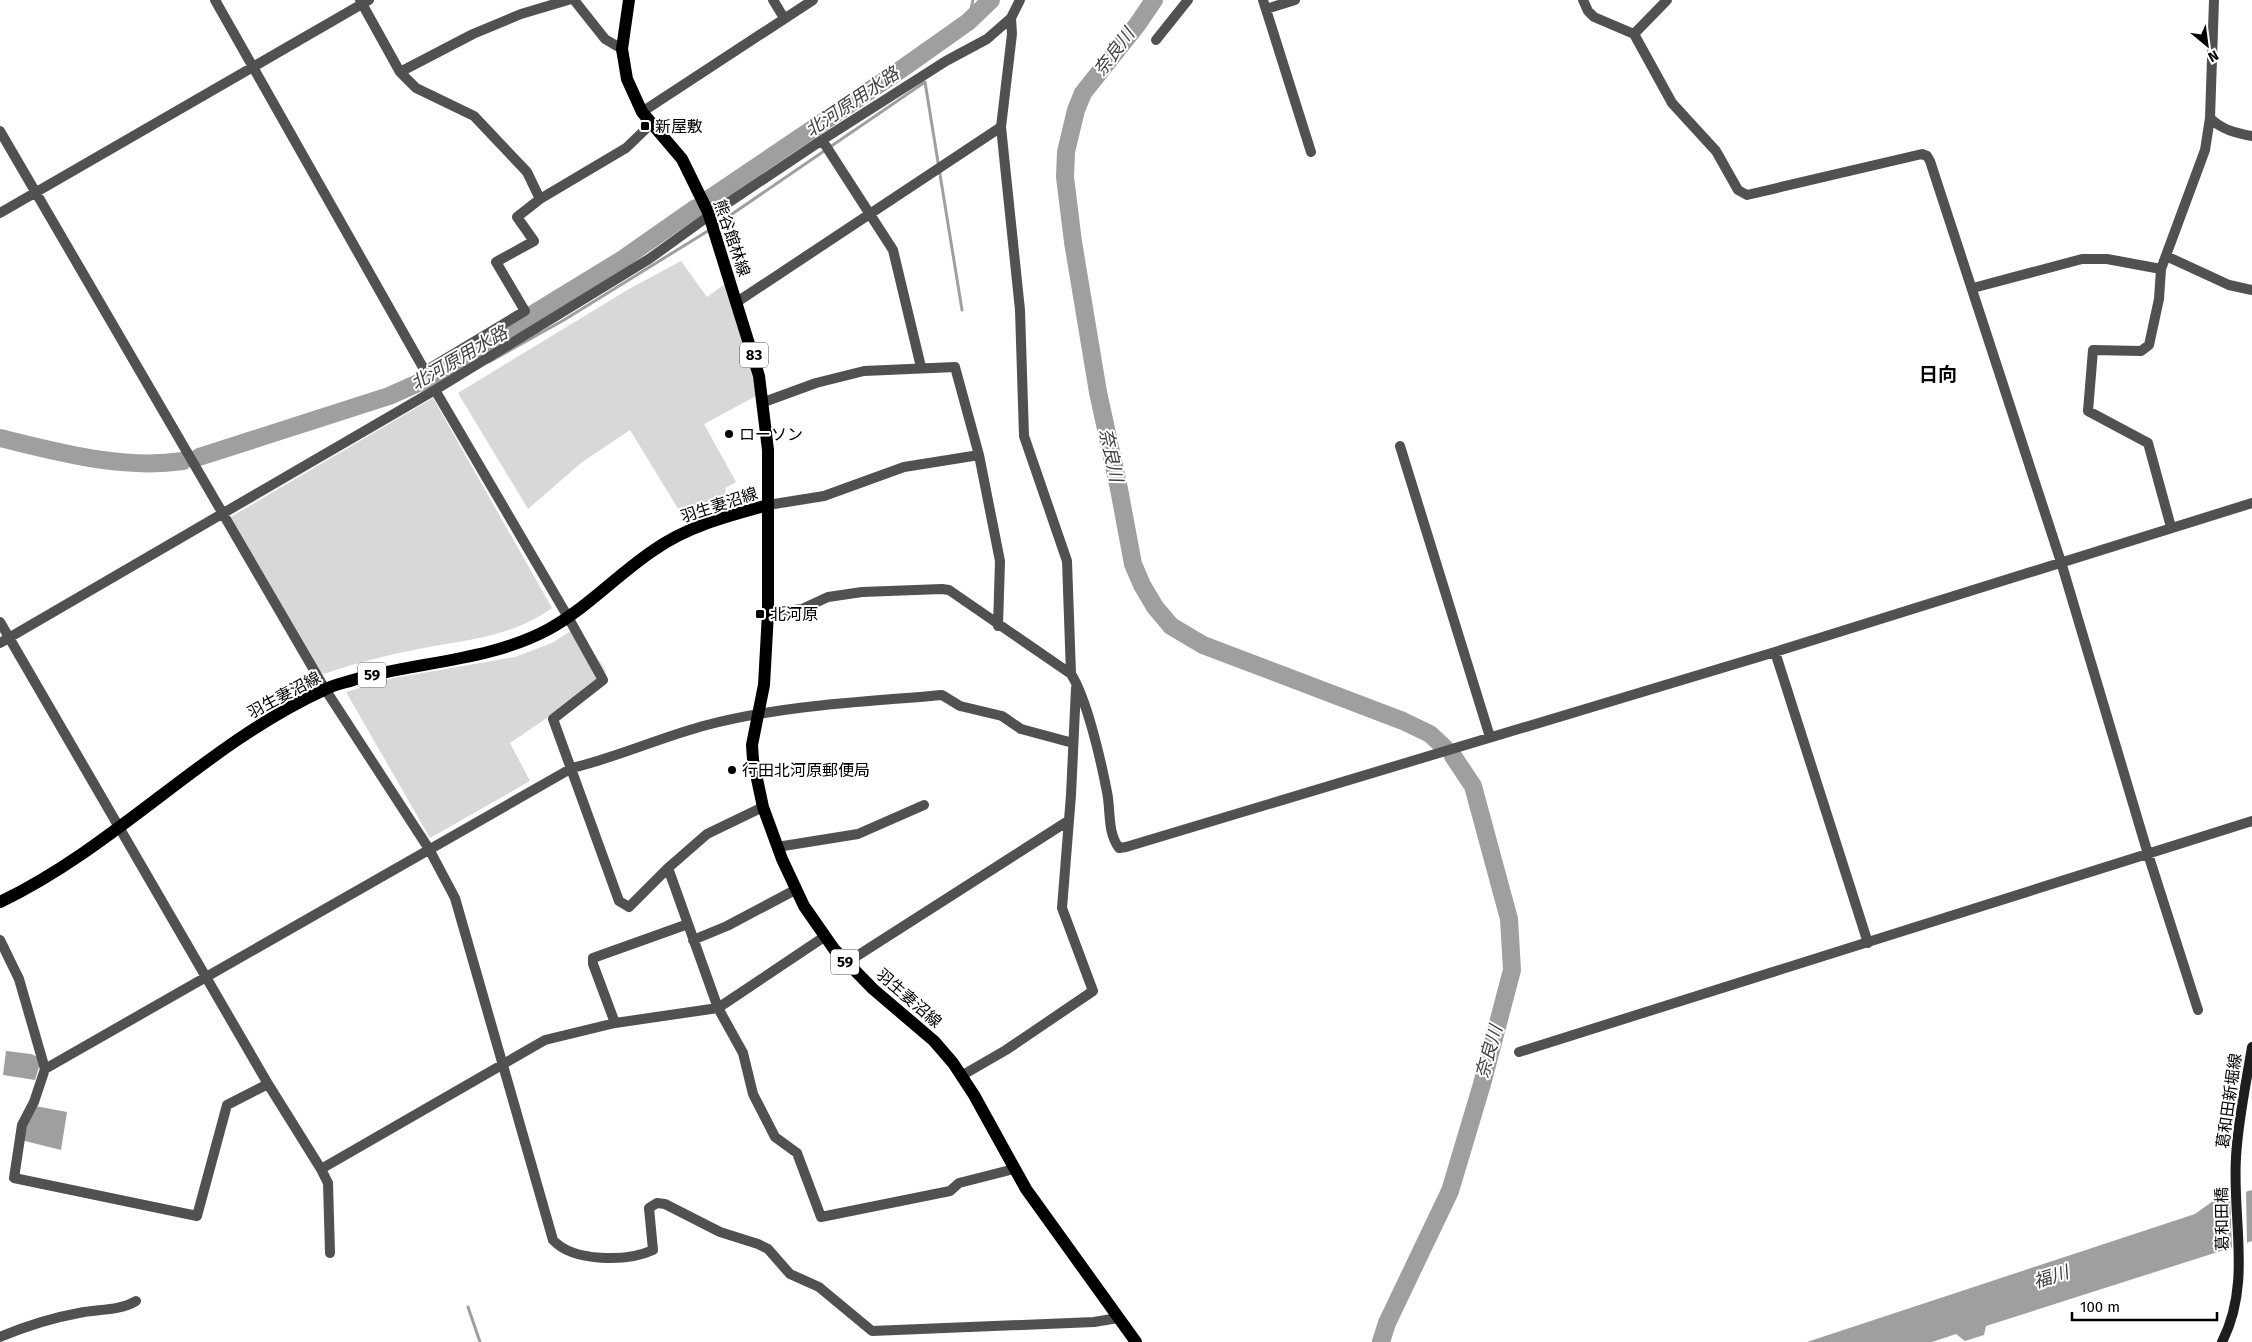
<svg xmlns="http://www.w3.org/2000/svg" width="2252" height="1342" viewBox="0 0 2252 1342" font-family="'Fira Sans','Noto Sans JP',sans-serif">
<rect width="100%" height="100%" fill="#fff"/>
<path fill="#d8d8d8" d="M681,261L707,297L725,284L758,395L704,424L736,482L725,488L729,504L704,509L685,520L630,430L581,463L528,509L458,393L629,289Z
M433,398L552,608C519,632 479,639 440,645C400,652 361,661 324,674L319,671L229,518Z
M577,627L606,671L603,680L510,743L530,781L430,838L346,692L394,678L515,657L552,643Z"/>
<path fill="#9f9f9f" d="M6,1051L31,1054L38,1057L40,1064L35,1080L3,1075Z
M35,1106L67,1112L61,1150L21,1140Z
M2252,1190V1241L1986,1326L1984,1335L1965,1341L1956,1334L1932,1342H1807L2195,1214L2213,1201Z"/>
<path fill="#fff" d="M2246,1189L2247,1245L2232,1250L2230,1193Z"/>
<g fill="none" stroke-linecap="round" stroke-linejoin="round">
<path stroke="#9f9f9f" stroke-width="3" d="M968,22L973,0
M716,225L925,82L962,310
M489,362L564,320L711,229
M468,1307L480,1342"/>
<path stroke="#9f9f9f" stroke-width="18" d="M1154,0L1137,25L1083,93L1076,110L1066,152L1065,177L1073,242L1098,392L1119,489L1133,564L1142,585L1155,607L1171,626L1203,645L1403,721L1430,734L1445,748
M709,199L903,68L968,22L991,0
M0,438C59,452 121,470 183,461
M199,457L389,396L425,380L623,259L696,208
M1381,1342L1387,1323L1450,1191L1482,1084L1512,970L1509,919L1473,786L1453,756"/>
<path stroke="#515151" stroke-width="10" d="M215,0L425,371L525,311L496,262L534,241L517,217L540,199
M360,0L400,72L416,88L474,116L527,172L540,199L626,148L652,123
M574,0L605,39L622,49
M773,0L784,18
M1263,0L1311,152
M1583,0L1588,11L1594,17L1634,34L1672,103L1716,151L1738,190L1747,195L1922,154L1927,156L1930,161L2061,562L2148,854L2198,1010
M1266,9L1295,0
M1634,34L1667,0
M1156,40L1188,0
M400,72L473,34L521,14L568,0
M642,112L813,0
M2210,118C2222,130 2236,133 2252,136
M0,131L325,689L429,849L455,898L553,1240C573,1262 627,1262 653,1250L649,1208L657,1203L665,1204L720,1232L758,1244L768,1249L790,1274L819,1287L872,1331L1094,1322L1118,1318
M822,140L893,250L921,367
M0,213L369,0
M2166,256L2229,285L2252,290
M1973,288L2082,259H2107L2161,269
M737,302L1001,127
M435,390L568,617L603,680L553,719L619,901L629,907L668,868L707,834L763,807
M764,402L816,383L864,371L955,367L979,455
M1400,446L1490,737
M768,505L824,496L904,467L979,455L1000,561L998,626
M2171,527L2148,443L2088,411L2093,350L2141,351L2149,345L2159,299L2161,269L2205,150L2210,118L2214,0
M768,613L802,609L828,597L862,592L942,589L949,590L1071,674L1067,561L1024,436L1020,310L1001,127L1012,34L1011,18
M0,622L268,1084L321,1169L545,1040L615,1023L718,1008L824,937
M0,643L435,390L649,259L710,215L822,140L946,61L987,39L1011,18L1020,0
M1775,652L1868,943
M1071,674C1087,699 1101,761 1107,792C1111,811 1107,832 1119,848L1126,847L1775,652L2252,503
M777,847L858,834L924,805
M668,868L718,1008L743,1053L753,1094L775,1137L797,1153L821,1217L950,1191L959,1183L1014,1169
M0,940L19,979L45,1069L34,1102L22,1125L14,1178L197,1216L227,1105L268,1084
M693,940L727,926L795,890
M846,963L1068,821
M615,1023L593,964V958L688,924
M1519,1052L2252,821
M45,1069L572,768C618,757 661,737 707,725C783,705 864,702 942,695L960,706L1002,716L1021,729L1073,743
M961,1076L1006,1050L1093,991L1062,908L1071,795L1076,688
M321,1169L328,1183L330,1253
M0,1337C26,1326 51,1318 79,1313C97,1309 120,1311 136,1301"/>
<path stroke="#1e1e1e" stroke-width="10" d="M2222,1342C2252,1284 2232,1219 2236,1157C2238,1120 2246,1084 2252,1047"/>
<path stroke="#000" stroke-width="12" d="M629,0L622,49L627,79L642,112L682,159L708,212L759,376L768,450V613L764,685L752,745L753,760L763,807L782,859L804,906L834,949L873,989L934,1041L953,1063L974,1095L1026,1189L1136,1342
M0,902C117,846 206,744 324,690C333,685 344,683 353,680C416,662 491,661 549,629C587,608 618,574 654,550C688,526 728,516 768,505"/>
</g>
<g fill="#000" stroke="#fff" stroke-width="2">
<rect x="640" y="121" width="10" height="10" rx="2.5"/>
<circle cx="729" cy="434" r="5"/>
<rect x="755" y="609" width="10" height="10" rx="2.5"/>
<circle cx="732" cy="770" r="5"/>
</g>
<g text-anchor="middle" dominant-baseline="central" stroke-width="4" stroke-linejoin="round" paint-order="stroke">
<g fill="#fff" stroke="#4c4c4c" stroke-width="1">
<rect x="740" y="342.5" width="28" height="25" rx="4"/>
<rect x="358" y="662.5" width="28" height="25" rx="4"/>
<rect x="831" y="949.5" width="28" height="25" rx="4"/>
</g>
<g font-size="15" font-weight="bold" fill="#000">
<text x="754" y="355">83</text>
<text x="372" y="675">59</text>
<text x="845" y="962">59</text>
</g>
<g font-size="16" fill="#000" stroke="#fff" text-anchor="start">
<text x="655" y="126">新屋敷</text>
<text x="739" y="434">ローソン</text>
<text x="770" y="614">北河原</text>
<text x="742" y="770">行田北河原郵便局</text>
</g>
<g font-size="16" fill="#000" stroke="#fff">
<text transform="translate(732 238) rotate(71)">熊谷館林線</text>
<text transform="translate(719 505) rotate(-18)">羽生妻沼線</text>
<text transform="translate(284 695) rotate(-28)">羽生妻沼線</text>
<text transform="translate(909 998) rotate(41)">羽生妻沼線</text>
<text transform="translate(2229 1101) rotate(-82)">葛和田新堀線</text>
<text transform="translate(2222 1219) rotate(-91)">葛和田橋</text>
</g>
<g font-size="18" font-style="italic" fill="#404040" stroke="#fff">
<text transform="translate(1114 52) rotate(-53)">奈良川</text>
<text transform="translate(852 102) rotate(-34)">北河原用水路</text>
<text transform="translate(459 358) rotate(-30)">北河原用水路</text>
<text transform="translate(1111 455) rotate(78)">奈良川</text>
<text transform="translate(1489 1052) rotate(-74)">奈良川</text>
<text transform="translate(2051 1277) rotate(-18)">福川</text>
</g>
<g font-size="19" font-weight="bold" fill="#000" stroke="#fff">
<text x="1938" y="374">日向</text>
</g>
</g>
<g transform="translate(2207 45) rotate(151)" stroke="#ffffff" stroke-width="4" paint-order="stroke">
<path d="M0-4L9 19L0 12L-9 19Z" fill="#000000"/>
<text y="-8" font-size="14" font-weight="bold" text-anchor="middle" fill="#000000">N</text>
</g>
<path d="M2072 1312v8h145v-8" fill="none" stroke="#000000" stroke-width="2.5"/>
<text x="2080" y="1312" font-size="15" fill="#000000" stroke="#ffffff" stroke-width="4" paint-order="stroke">100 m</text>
</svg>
